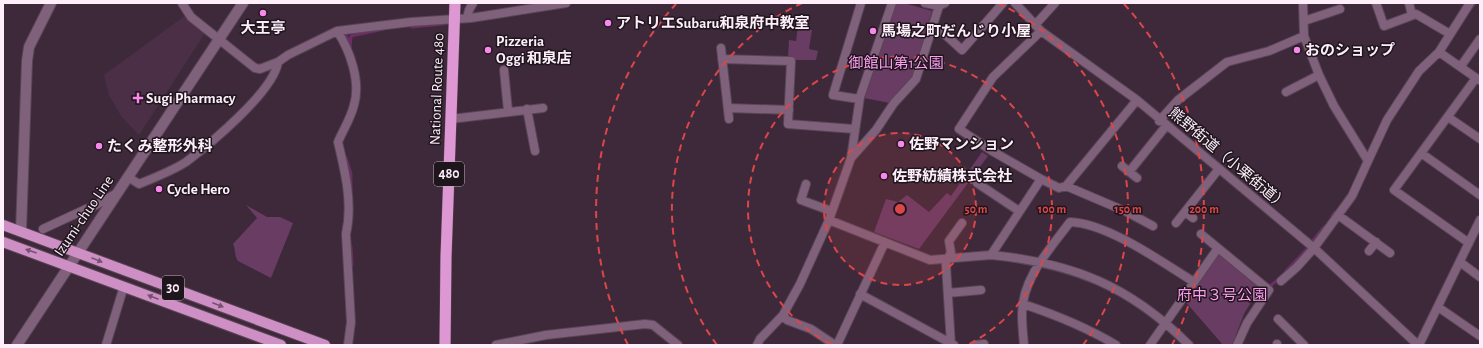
<svg xmlns="http://www.w3.org/2000/svg" width="1483" height="348" viewBox="0 0 1483 348" font-family="'Alegreya Sans','Noto Sans JP',sans-serif">
<rect width="100%" height="100%" fill="#3e293b"/>
<path fill="#4a2f46" d="M186,15L205,33L139,135L121,116L109,95L104,75Z"/>
<path fill="#683c63" d="M893,3H904L932,11L913,75L904,90L890,103L864,98Z
M798,27L812,30L809,49L818,51L816,60H794V57H788L789,40L796,41Z
M982,152L988,156L919,249L874,232L886,199L898,202L907,195L929,212L947,193L951,196Z
M246,205L267,217H280L293,223L271,278L238,261C234,256 236,250 233,244L257,218Z
M1218,251L1260,287L1244,314L1232,345H1223L1184,300Z"/>
<g fill="none" stroke-linecap="round" stroke-linejoin="round">
<path stroke="#6e2c67" stroke-width="3" d="M467,4L468,3
M1470,10L1475,3
M410,24L412,27L443,24
M345,35L350,41
M350,48L351,36L384,29
M346,158L351,174V188
M1332,216L1335,212
M1312,242L1324,227
M351,247L352,265
M1286,271L1308,248
M1270,286L1280,278"/>
<g stroke="#594556" stroke-width="10">
<path id="minor" d="M182,3L191,17L255,68L260,69L278,62
M925,3L939,6L945,3
M1015,3L1041,31L1137,100L1314,248L1418,345
M1376,3L1384,26L1416,14L1450,34
M1409,3L1412,15
M467,18L469,10L473,3
M1304,21L1340,9
M932,25L939,29L962,50L1003,3
M1035,25L1055,3
M337,31C350,50 361,82 354,105C351,118 343,130 338,142C345,171 353,204 346,234L351,322L348,345
M721,48L729,119
M1439,52L1470,3
M722,59L791,61L788,124L854,129
M1461,66L1480,39
M504,70L508,111
M1286,92L1319,75
M859,99L833,95L861,3
M728,108L789,110
M527,109L535,151
M1448,117L1480,139
M451,119L543,108
M1159,121L1178,100L1227,62L1269,51L1304,36
M1421,153L1480,195
M851,158L876,130L894,103L916,79L939,6
M1368,161L1387,120L1419,71L1439,52L1479,80
M1122,166L1137,178
M1129,172L1166,126
M128,177L139,184C154,178 172,171 186,162C210,144 274,91 278,62L288,55L337,31L411,22L471,18L566,3
M1041,179L1059,188L1066,186L1137,100
M977,183L1019,211
M806,184L801,200L831,211
M1066,186L1127,212L1153,226
M1185,212L1193,218
M1338,215L1390,253
M829,220L930,260L991,255L1041,179L992,151L959,129L993,77L1041,31
M1176,223L1218,170
M43,229L86,209L91,208L117,193
M1201,234L1269,290L1247,323L1237,345
M1469,243L1394,190L1476,78
M1369,251L1376,242
M991,255C1073,263 1130,286 1189,345
M1460,262L1480,277
M1281,281L1297,267L1314,248L1352,196L1368,161L1334,106L1319,75L1304,36L1303,3
M948,293L981,290
M860,294L954,345
M1023,304C1056,315 1086,327 1116,345
M1438,307L1480,336
M783,315L787,320L811,329L835,345
M1278,319L1304,345
M1277,344V345
M106,345L124,286
M496,345L546,335L645,324L653,325L678,345
M757,345L760,339L783,315L800,284L829,220L851,158L860,97L892,3
M837,345L885,242
M951,345L946,265L947,259L951,253L949,241L962,223
M975,345L984,344
M1024,345C1023,335 1022,324 1022,314C1022,278 1050,249 1070,222C1107,223 1162,262 1194,282
M1150,345L1218,248
M1419,345L1480,220"/>
</g>
<g stroke="#594556" stroke-width="12">
<path id="tertiary" d="M21,231L27,61L29,47L51,3
M17,345L243,3"/>
</g>
<g stroke="#594556" stroke-width="12">
<path id="primary" d="M3,225L325,345
M3,242L281,345"/>
</g>
<g stroke="#594556" stroke-width="12">
<path id="trunk" d="M445,345L446,257L455,3"/>
</g>
<use href="#minor" stroke="#80617b" stroke-width="8"/>
<use href="#tertiary" stroke="#80617b" stroke-width="10"/>
<use href="#primary" stroke="#ce8fc4" stroke-width="10"/>
<use href="#trunk" stroke="#dd98d3" stroke-width="11"/>
</g>
<defs><path id="oneway-solid" d="M-6-.8H1V-3.2L6.5 0L1 3.2V.8H-6Z"/></defs>
<g fill="#765270">
<use href="#oneway-solid" transform="translate(31 251) rotate(-161)"/>
<use href="#oneway-solid" transform="translate(97 260) rotate(22)"/>
<use href="#oneway-solid" transform="translate(153 297) rotate(-159)"/>
<use href="#oneway-solid" transform="translate(218 305) rotate(21)"/>
</g>
<circle cx="900" cy="209" r="76" fill="#dc4648" fill-opacity=".12"/>
<g fill="none" stroke="#dc4648" stroke-width="2" stroke-dasharray="7 5">
<circle cx="900" cy="209" r="76"/>
<path d="M831 344A152 152 0 1 1 969 344"/>
<path d="M717 345A228 228 0 0 1 802 3M998 3A228 228 0 0 1 1083 345"/>
<path d="M628 345A304 304 0 0 1 676 4M1124 4A304 304 0 0 1 1172 345"/>
</g>
<g fill="#f888ea" stroke="#1f151d" stroke-width="1.5">
<circle cx="263" cy="13" r="4"/>
<circle cx="608" cy="23" r="4"/>
<circle cx="873" cy="31" r="4"/>
<circle cx="488" cy="50" r="4"/>
<circle cx="1297" cy="50" r="4"/>
<path d="M136 92h4v4h4v4h-4v4h-4v-4h-4v-4h4z"/>
<circle cx="901" cy="144" r="4"/>
<circle cx="99" cy="146" r="4"/>
<circle cx="884" cy="176" r="4"/>
<circle cx="159" cy="189" r="4"/>
</g>
<g text-anchor="middle" dominant-baseline="central" stroke-width="3" stroke-linejoin="round" paint-order="stroke">
<g fill="#1f151d" stroke="#baadb8" stroke-width="1">
<rect x="434" y="162" width="30" height="24" rx="3"/>
<rect x="162" y="276" width="22" height="24" rx="3"/>
</g>
<g font-size="14" font-weight="bold" fill="#fdeefa">
<text x="449" y="174">480</text>
<text x="173" y="288">30</text>
</g>
<g font-size="15" font-weight="bold" fill="#fdeefa" stroke="#1f151d" text-anchor="start">
<text x="616" y="23">アトリエSubaru和泉府中教室</text>
<text x="263" y="28" text-anchor="middle">大王亭</text>
<text x="881" y="31">馬場之町だんじり小屋</text>
<text x="496" y="41">Pizzeria<tspan x="496" dy="17">Oggi 和泉店</tspan></text>
<text x="1305" y="50">おのショップ</text>
<text x="146" y="98">Sugi Pharmacy</text>
<text x="909" y="144">佐野マンション</text>
<text x="107" y="146">たくみ整形外科</text>
<text x="892" y="176">佐野紡績株式会社</text>
<text x="167" y="189">Cycle Hero</text>
</g>
<g font-size="15" fill="#fe9ff1" stroke="#1f151d">
<text x="896" y="63">御館山第1公園</text>
<text x="1222" y="295">府中３号公園</text>
</g>
<g font-size="15" fill="#fdeefa" stroke="#1f151d">
<text transform="translate(437 89) rotate(-88)">National Route 480</text>
<text transform="translate(1228 159) rotate(40)">熊野街道（小栗街道）</text>
<text transform="translate(84 216) rotate(-56)">Izumi-chuo Line</text>
</g>
</g>
<circle cx="900" cy="209" r="6" fill="#dc4648" stroke="#1f151d" stroke-width="2"/>
<g font-size="12" text-anchor="middle" font-weight="bold" fill="#dc4648" stroke="#1f151d" stroke-width="3" stroke-linejoin="round" paint-order="stroke">
<text x="976" y="213">50 m</text>
<text x="1052" y="213">100 m</text>
<text x="1128" y="213">150 m</text>
<text x="1204" y="213">200 m</text>
</g>
<rect width="1483" height="348" fill="none" stroke="#fdeefa" stroke-width="8"/>
</svg>
